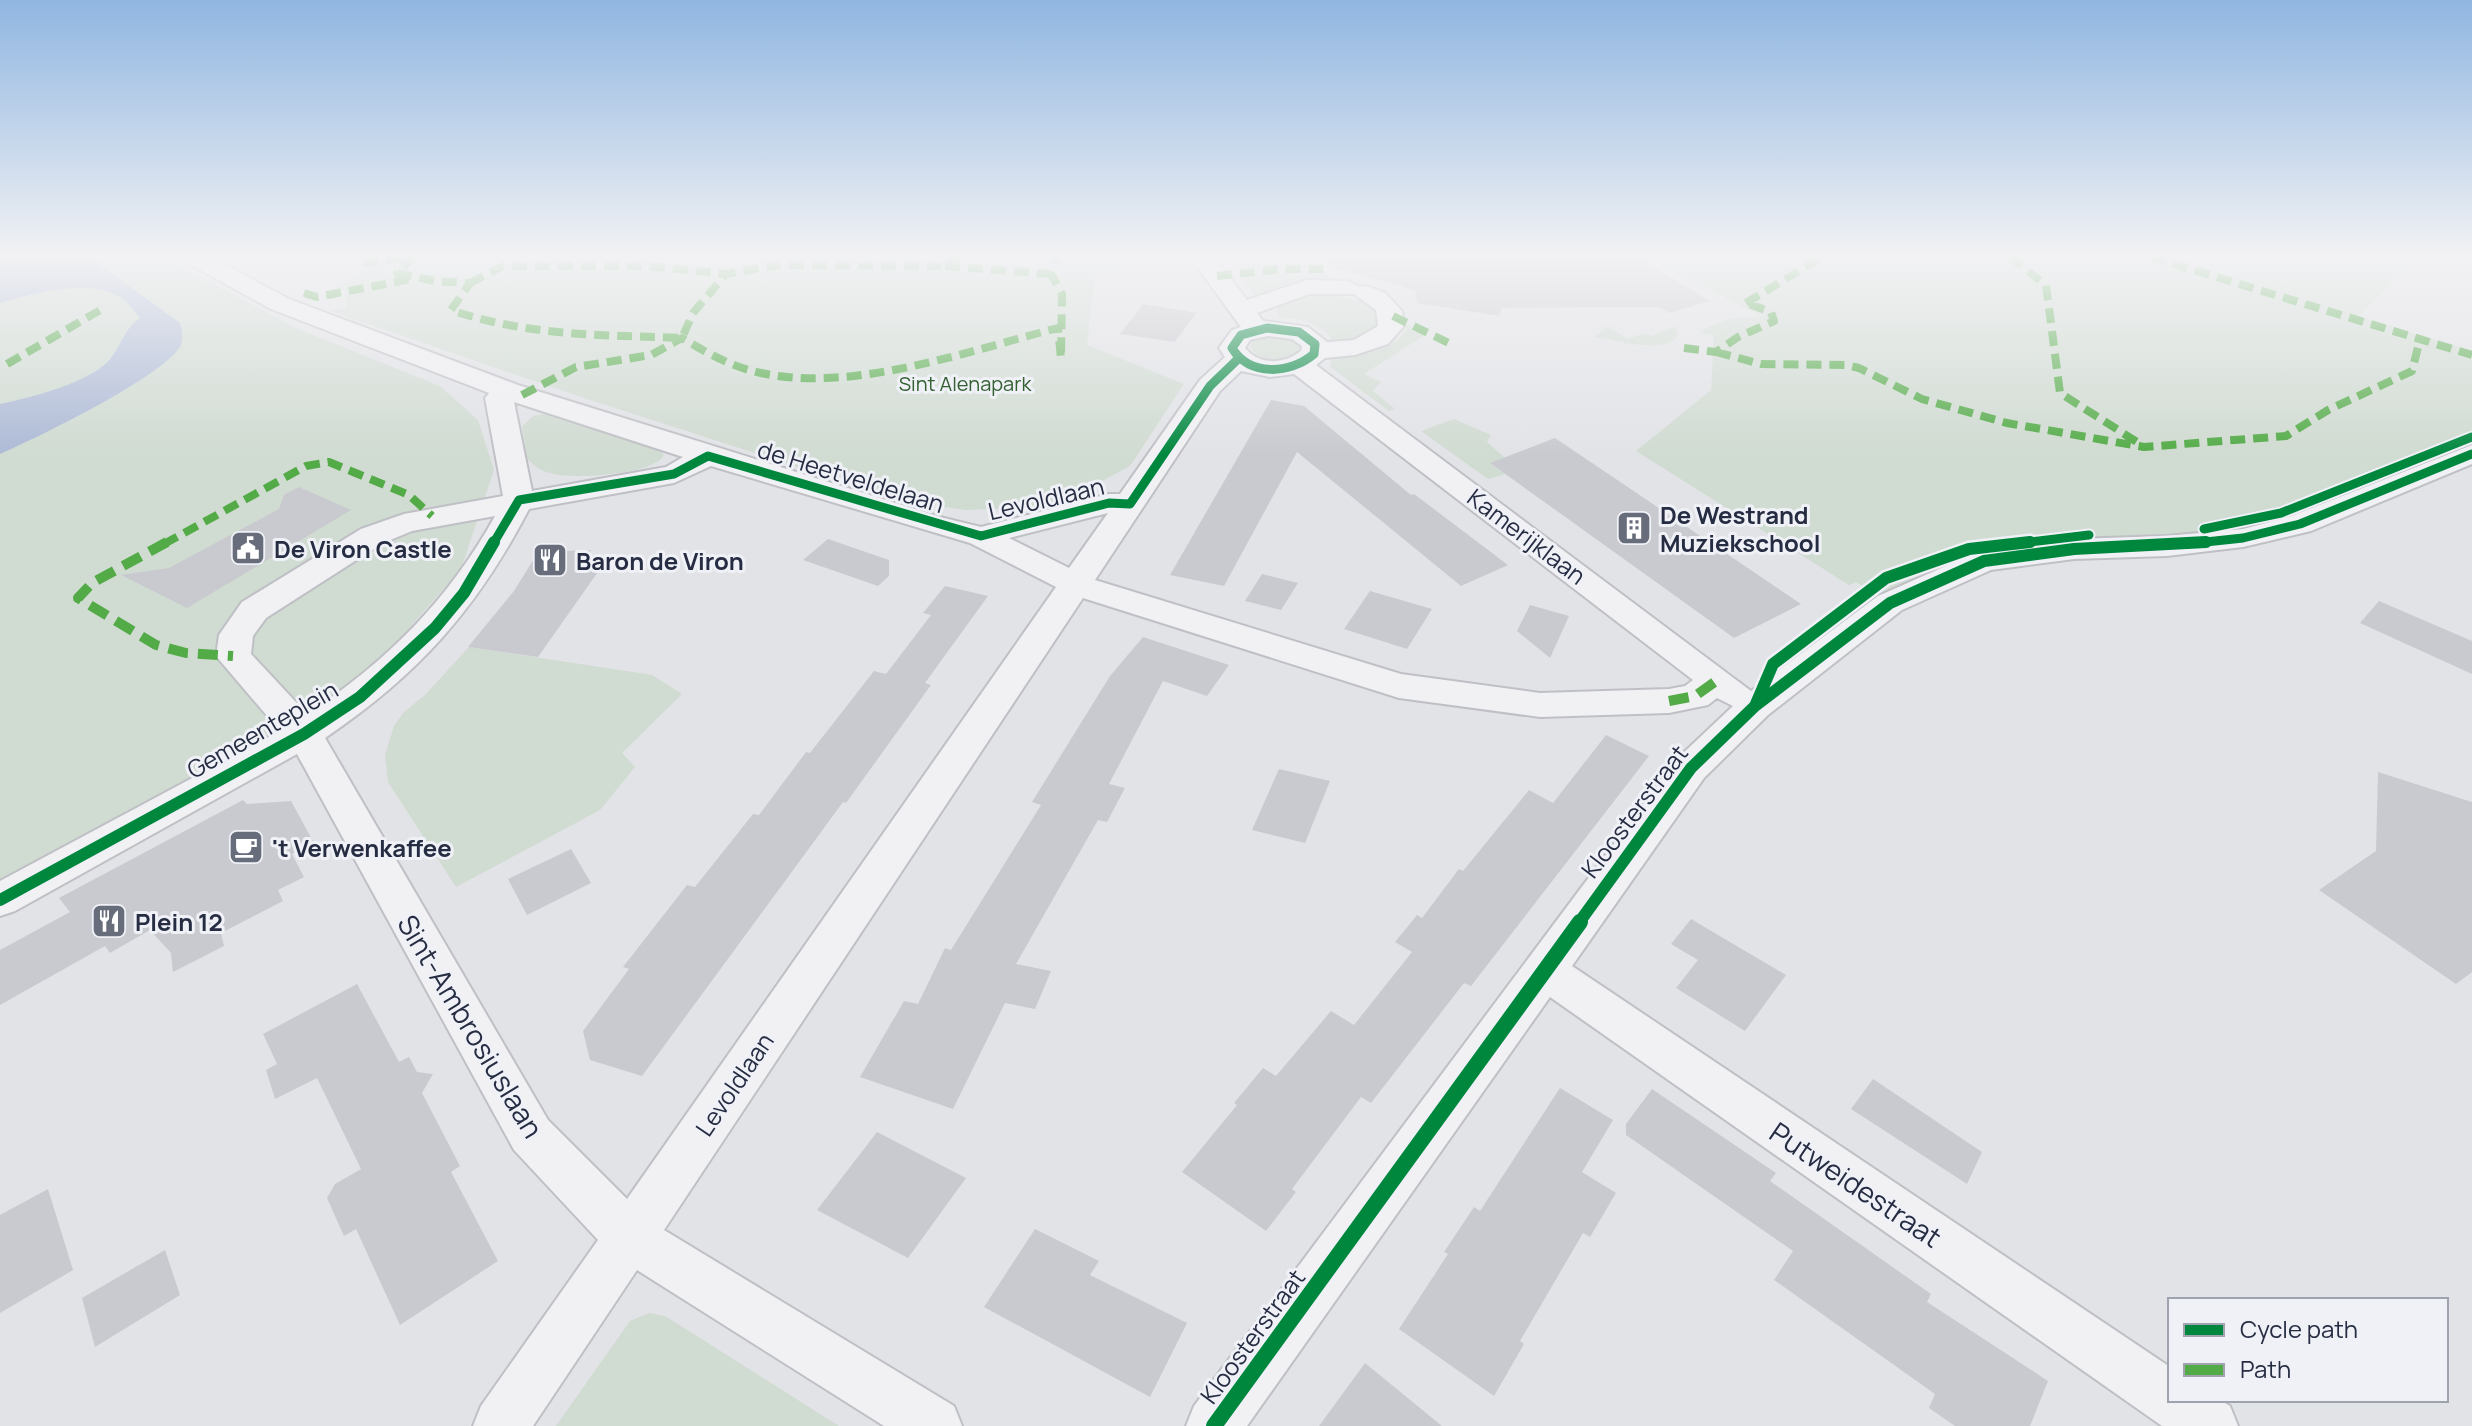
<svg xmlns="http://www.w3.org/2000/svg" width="2472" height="1426" viewBox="0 0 2472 1426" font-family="Manrope,sans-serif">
<rect width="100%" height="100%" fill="#e2e3e7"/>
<path fill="#d0dbd1" d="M0,257H164L296,328L440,386L478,420L494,470L461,569L395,644L345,687L247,755L0,888Z
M386,257H1185L1095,275L1087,345L1184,384L1130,466L1072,497L1032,507L965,510L876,496L835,479L584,398L330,311L346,308L347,289L328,291Z
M1257,257H1325L1323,267L1241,272Z
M1642,257H2421L2358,316L2472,351V452L2300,524L1984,561L1890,603L1856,582L1849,585L1636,451L1711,390L1714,335L1702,333L1704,329L1732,318L1764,317Z
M1296,270L1324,271L1332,280L1289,283L1257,297L1239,275Z
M1345,291L1339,296L1357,301L1363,296L1386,316L1369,338L1334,344C1327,323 1297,318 1277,317L1278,303L1298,293Z
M1408,325L1425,335L1364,374L1381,382L1373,391L1395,409L1389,411L1330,367L1332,359C1358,352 1396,355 1408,325Z
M1608,326L1627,339L1645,333L1651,336L1676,326L1678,336C1662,355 1617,340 1594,337Z
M1265,335H1290L1301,345V349C1288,363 1259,364 1250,346L1254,339Z
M548,413L658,449L664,455C654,475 575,479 554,474C543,472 534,467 527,458L522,426L533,416Z
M1454,419L1491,435L1487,442L1505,458L1491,464L1505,474L1488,479L1421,431Z
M469,647L652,675L682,694L622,753L635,767L600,810L456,887L388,782L385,755L394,726L403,713L425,695Z
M649,1313L665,1316L839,1426H556L630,1321Z"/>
<path fill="#adbad6" d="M46,257H78L93,260L180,323C182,331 184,339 180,347C160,378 37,438 0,454V404C29,398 93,382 111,358C122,344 124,329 140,318C135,312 129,304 123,299C91,277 34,293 0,303V262Z"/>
<path fill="#c9cacf" d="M1328,257H1650L1649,264L1710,301L1669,313L1659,307L1502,308L1499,316L1417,303L1415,290L1327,266Z
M1143,304L1196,313L1175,342L1120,334Z
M1271,400L1304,406L1411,495L1414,494L1508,565L1461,586L1297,452L1224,586L1170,575Z
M1555,438L1604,471L1801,604L1734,638L1490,463Z
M299,487L351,510L187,608L121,575L169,568L279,509L284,495Z
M828,539L889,560V576L878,586L803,560Z
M591,550L582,569H600L538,657L468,647L514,591L538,552Z
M1262,574L1298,583L1281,610L1245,601Z
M945,586L988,596L925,683L931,685L846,803L843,802L642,1076L590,1060L583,1031L629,969L623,967L687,885L695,887L753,814L759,815L806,752L810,753L874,671L886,674L931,615L923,613Z
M1370,591L1432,609L1407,649L1344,629Z
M2379,601L2472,641V674L2360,623Z
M1530,605L1569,616L1550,658L1517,631Z
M1143,637L1229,665L1207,696L1163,681L1109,784L1125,788L1107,822L1098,820L1016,964L1051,971L1035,1009L1005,1003L953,1109L860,1077L904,1001L918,1004L945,948L951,950L1041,805L1032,802L1110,676Z
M1606,735L1649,756L1471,986L1464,983L1371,1103L1361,1097L1292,1189L1296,1192L1266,1231L1182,1172L1237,1105L1234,1103L1263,1068L1276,1076L1331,1011L1354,1025L1412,952L1395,942L1417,915L1422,918L1459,869L1463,871L1529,790L1553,803Z
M1279,769L1330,781L1305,843L1252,830Z
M2378,772L2472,802V972L2456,984L2319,890L2376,851Z
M243,800L247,804L291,801L314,843L292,854L304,877L278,890L283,901L221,933L224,946L173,972L171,953L150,930L110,953L105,946L0,1005V950L70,912L59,898Z
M571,849L591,883L527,915L508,879Z
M1691,919L1786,975L1745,1031L1676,988L1698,960L1671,944Z
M357,984L399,1062L409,1057L417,1072L433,1074L422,1093L460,1166L451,1172L498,1261L400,1325L356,1229L344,1236L327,1198L335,1184L361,1169L317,1078L275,1099L266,1070L277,1064L263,1034Z
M1873,1079L1982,1152L1967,1184L1851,1109Z
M1560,1088L1613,1120L1582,1172L1616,1193L1590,1237L1583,1233L1520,1341L1524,1344L1494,1396L1399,1329L1448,1254L1444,1252L1474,1207L1480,1211Z
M1652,1089L1776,1173L1770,1181L1931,1294L1927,1302L2048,1381L2030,1426H1955L1929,1408L1935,1394L1774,1280L1793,1251L1626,1135V1124Z
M877,1132L966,1178L908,1258L817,1210Z
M48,1189L73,1270L0,1313V1215Z
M1035,1229L1099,1261L1090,1275L1187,1323L1150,1397L984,1307Z
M165,1250L180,1295L95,1347L82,1298Z
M1365,1363L1442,1426H1319Z"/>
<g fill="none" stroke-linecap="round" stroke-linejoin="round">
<g stroke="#bfc0c5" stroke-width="4">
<path id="minor" d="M182,257H211L289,299L518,385L944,518L981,527L1109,494H1120L1200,380L1225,357L1219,348L1232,330L1241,327L1190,257H1214L1247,300L1307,280L1348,281L1360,287L1366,286L1385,293L1402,311L1404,326L1388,344L1355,355L1325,358L1316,365L1751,691L1878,596L1973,554L2074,539L2167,536L2243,529L2289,517L2472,445V464L2311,531L2243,547L2167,556L2074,559L1991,570L1902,610L1768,715L1704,778L1572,966L2170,1367V1400H2220L2230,1406L2238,1426H2162L1550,997L1247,1426H1186L1194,1406L1678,758L1733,706L1717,698L1708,705L1669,713L1540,717L1399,698L1083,598L664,1230L954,1406L962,1426H884L637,1270L533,1426H473L481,1406L598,1240L514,1150L297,754L15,911L0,916V881L280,731L216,656L219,635L242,602L361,529L404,514L503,496L485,398L489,393L271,309L186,262ZM1309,294H1354L1376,310L1378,326L1354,340L1327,342L1308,327L1263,321L1257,313ZM1268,336L1292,339L1302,346L1301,351C1284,364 1260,366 1245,348L1250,340ZM1241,371L1270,377L1294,374L1693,680L1685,686L1669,689L1540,693L1401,674L1095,580L1220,391ZM514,402L683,457L666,467L532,491ZM711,466L970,543L1056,587L627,1199L548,1120L325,738C418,675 477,609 529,509L674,483ZM1108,513L1069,568L1009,538ZM495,516C450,598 386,663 307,714L251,654L253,636L266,618L383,543L412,531Z"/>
</g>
<use href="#minor" fill="#f1f1f4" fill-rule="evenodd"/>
<path stroke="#53ab47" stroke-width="8" stroke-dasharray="15 8" stroke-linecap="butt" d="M414,257L397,273L435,281L470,283L451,310C527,336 602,335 682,338L693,313L726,274L778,265L945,266L960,257
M2010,257L2046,285L2060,393L2137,442
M2151,257L2472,355
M363,263L413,257
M945,266L1051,274
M1217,276L1280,269H1326
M470,283L503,266H648L726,274
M304,293L317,297L411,279
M1746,303L1822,257
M1393,316L1453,345
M1684,348L1716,352L1738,337L1774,321L1771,312L1746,303
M1716,352L1761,364L1846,365L1859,368L1922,399L2007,423L2144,447L2286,436L2328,410L2412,371L2420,339
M7,364L102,309
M522,395L576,367L651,355L682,338C707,353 732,367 761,373C854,393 967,351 1058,328L1061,358L1062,294L1051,274L1056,257
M164,544L306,466L329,462L409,495L432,516"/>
<path stroke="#53ab47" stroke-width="10" stroke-dasharray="20 10" stroke-linecap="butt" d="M167,542L92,583L78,598L156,645L186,653L233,656
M1669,701L1695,696L1716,681"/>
<g stroke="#eff1f7" stroke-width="13">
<path id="cycleway-far2" d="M1267,328L1299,332L1315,344L1314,354C1290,374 1250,377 1232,348L1241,335Z
M2204,529L2281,513L2472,437
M493,544L519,500L674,474L708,456L981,536L1109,503L1130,504L1210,386L1239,358
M2013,544L2089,535
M2187,544L2243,538L2300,524L2472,454"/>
</g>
<g stroke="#eff1f7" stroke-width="17">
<path id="cycleway-far1" d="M1755,706L1773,664L1886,578L1969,549L2030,542
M0,900L304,734L360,697L435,628L464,593L494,542
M1578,924L1691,768L1755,706L1890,603L1984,561L2074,549L2206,542"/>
</g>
<g stroke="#eff1f7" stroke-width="21">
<path id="cycleway" d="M1214,1426L1580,922"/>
</g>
<use href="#cycleway-far2" stroke="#00873e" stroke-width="9"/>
<use href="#cycleway-far1" stroke="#00873e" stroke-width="12"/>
<use href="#cycleway" stroke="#00873e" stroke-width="16"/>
</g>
<linearGradient id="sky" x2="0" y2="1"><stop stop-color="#90b6e1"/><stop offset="0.56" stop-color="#f2f2f4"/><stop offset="1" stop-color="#f2f2f4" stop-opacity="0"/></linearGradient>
<rect width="2472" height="456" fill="url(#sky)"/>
<defs>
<g id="building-square" transform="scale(1.8)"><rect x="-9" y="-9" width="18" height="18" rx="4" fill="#686d7c" stroke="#eff1f7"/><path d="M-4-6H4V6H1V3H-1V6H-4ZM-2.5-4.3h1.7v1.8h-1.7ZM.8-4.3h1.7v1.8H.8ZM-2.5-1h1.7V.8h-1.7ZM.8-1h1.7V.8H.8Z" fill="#fff"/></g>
<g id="civic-square" transform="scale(1.8)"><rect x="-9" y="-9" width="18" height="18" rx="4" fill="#686d7c" stroke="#eff1f7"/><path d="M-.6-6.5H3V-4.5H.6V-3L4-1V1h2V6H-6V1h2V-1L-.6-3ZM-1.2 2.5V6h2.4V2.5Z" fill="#fff"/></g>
<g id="restaurant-square" transform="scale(1.8)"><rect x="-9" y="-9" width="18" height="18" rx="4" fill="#686d7c" stroke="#eff1f7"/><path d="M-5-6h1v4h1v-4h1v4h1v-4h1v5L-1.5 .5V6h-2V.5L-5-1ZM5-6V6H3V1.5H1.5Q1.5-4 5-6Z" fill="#fff"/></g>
<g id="cafe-square" transform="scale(1.8)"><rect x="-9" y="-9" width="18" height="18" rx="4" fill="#686d7c" stroke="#eff1f7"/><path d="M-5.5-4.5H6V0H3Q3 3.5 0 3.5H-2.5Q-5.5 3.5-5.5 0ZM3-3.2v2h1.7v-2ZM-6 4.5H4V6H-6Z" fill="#fff"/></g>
</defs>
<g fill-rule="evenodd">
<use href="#building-square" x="1634" y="528"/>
<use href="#civic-square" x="248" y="548"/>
<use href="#restaurant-square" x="550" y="560"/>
<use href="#cafe-square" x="246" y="847"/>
<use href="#restaurant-square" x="109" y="921"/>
</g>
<g text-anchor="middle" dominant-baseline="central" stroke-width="6" stroke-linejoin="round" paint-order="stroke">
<g font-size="20" fill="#346032" stroke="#eff1f7">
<text x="965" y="383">Sint Alenapark</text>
</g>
<g font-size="24" fill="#262d43" stroke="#eff1f7">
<text transform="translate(851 476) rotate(17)">de Heetveldelaan</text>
<text transform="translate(1046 498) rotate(-13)">Levoldlaan</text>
<text transform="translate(1527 536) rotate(37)">Kamerijklaan</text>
<text transform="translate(262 729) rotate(-30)">Gemeenteplein</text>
<text transform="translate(1634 811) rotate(-53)">Kloosterstraat</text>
<text transform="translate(734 1084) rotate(-56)">Levoldlaan</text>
<text transform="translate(1252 1336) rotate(-54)">Kloosterstraat</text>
</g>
<g font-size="24" font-weight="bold" fill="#262d43" stroke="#eff1f7" text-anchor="start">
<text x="1660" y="514">De Westrand<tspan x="1660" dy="28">Muziekschool</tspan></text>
<text x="274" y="548">De Viron Castle</text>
<text x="576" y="560">Baron de Viron</text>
<text x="272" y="847">'t Verwenkaffee</text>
<text x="135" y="921">Plein 12</text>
</g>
<g font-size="28" fill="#262d43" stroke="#eff1f7">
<text transform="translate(471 1026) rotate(59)">Sint-Ambrosiuslaan</text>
<text transform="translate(1856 1184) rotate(34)">Putweidestraat</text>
</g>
</g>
<rect x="2168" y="1298" width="280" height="104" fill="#eff1f7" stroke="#9fa3af" stroke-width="2"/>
<rect x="2184" y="1324" width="40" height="12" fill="#00873e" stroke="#9fa3af" stroke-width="2"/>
<text x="2240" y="1338" font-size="24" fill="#262d43">Cycle path</text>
<rect x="2184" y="1364" width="40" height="12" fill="#53ab47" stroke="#9fa3af" stroke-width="2"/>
<text x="2240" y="1378" font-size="24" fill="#262d43">Path</text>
</svg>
